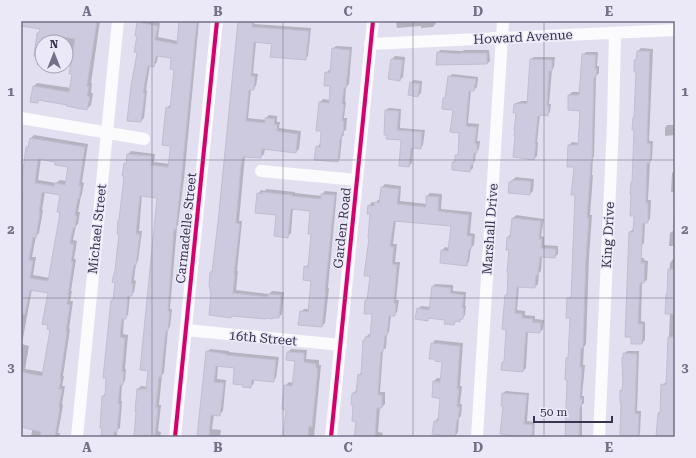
<svg xmlns="http://www.w3.org/2000/svg" width="696" height="458" viewBox="0 0 696 458" font-family="'Roboto Serif',serif">
<rect width="100%" height="100%" fill="#e2e0f0"/>
<path fill="#0003" fill-rule="evenodd" d="M38,21H100L91,83H92L91,93H93L91,105L87,109L68,104L40,99L37,102L34,86L37,83L71,88L73,73V55L66,54V42H42V66H51L50,67L37,65L41,28Z
M138,21H155V22L160,23L158,37L178,41L179,22L176,21H199L184,179L178,225L177,227L170,309H172L170,327L168,329L164,373L162,375L159,405H161L158,431L161,432L160,437H135L138,389L141,386L148,387L158,197L142,195L139,231H142L138,261L136,264L134,280L136,281L134,292L130,295L128,315L124,318L123,334L128,335L125,369H126L125,381L122,384L121,401H122L120,428L117,430V437H102L103,427L102,408L103,396L106,393L112,300L114,298L116,270L125,175V164L127,161L128,154L131,151L155,154L154,162L170,164L171,151L167,108L170,105H172L176,69L172,58L158,55L157,62L154,66L150,65L146,90L147,91L144,118L141,121L138,35H136Z
M239,21H255L254,24L311,28L308,56L305,59L273,43L256,42L253,73L258,74L256,86L253,89H251L248,118L266,120V118L269,115L277,116V122H280L279,128L301,131L299,149L296,152L265,149L264,154L261,157L245,156L239,221H242L237,271H238L236,290L269,294L272,291L284,292L282,314L279,317H267L266,318L232,315L231,317L212,291L211,272L213,270Z
M396,21H436V23L433,27L421,28V26L397,28Z
M526,21H549L526,22Z
M336,46L352,47L349,84L346,87L345,102H346L344,118H347L346,130L344,131V135L342,137L340,158L337,161L317,147L320,144H321L322,130L320,102L323,99L330,100L331,86L326,73L329,70H331L333,49Z
M641,48L653,49L649,141H653L652,159L650,162L648,200H651L650,219L647,222H645L644,243L642,245L630,232L633,229H634L635,215L632,182L633,181L637,71L635,60L637,58L638,51Z
M441,50L463,51L464,50H489L490,61L487,64L438,52Z
M586,52H598L597,66H599V73L596,76L594,157L593,158L592,175H593L590,215H592L589,256L586,344L584,347L583,365H585L582,396H584V403L582,405V437H566L568,379L567,358L569,356L571,317L568,299L572,296L576,194L575,166L569,145L572,142L579,143L581,110L569,95L572,92H580L583,55Z
M395,56L405,57L403,77L400,80L392,59Z
M534,57H555L554,67L552,70L549,104H551L550,112L547,115L541,114L540,115L537,142H538L537,156L534,159L517,112L515,104L518,102H520L521,101H528L531,59Z
M452,74L478,77L477,87L474,90H471L468,123L479,124L477,141H480L479,149L476,152L475,161L473,163V168L470,171L453,162L456,159V156L459,153L460,132L454,109L444,98L447,95L449,77Z
M414,80L422,81L421,93L418,96L411,83Z
M389,108L401,109L400,128L425,130L423,145L420,148L413,147L412,163L409,166L402,139L388,138L386,110Z
M667,125H675V135L665,136V128Z
M34,135L88,144L82,182L84,183L82,194L81,196L78,212H80L78,224L76,226L73,240L77,241L74,259H76L71,291H72L70,301H73L69,329H70L63,376H64L62,386H65L62,404L63,405L58,433H60L59,437H31L35,414H21V216L27,147L30,145L31,138ZM41,159L56,161L69,166L66,181L60,180L56,183L38,180ZM45,192L61,195V212L50,278L33,275L36,257H32L36,236L39,233L43,210H42ZM32,289L50,292L51,329L44,372L25,369L29,346L22,344Z
M675,171V246H669L670,233L673,231L675,192H671L672,173Z
M516,177L534,179L533,191L530,194L510,182Z
M385,184L401,186L400,201L427,204V196L430,193L442,194L441,209L472,212L470,233L475,234L474,245L471,248L469,262L466,265L442,251L445,247L449,248L452,225L396,220L393,244H397L395,262H400L396,300H399L397,312L394,315H391L389,332L387,334L386,348L383,350L380,392H385V404L382,407H380L378,432L383,433L382,437H355L357,421L353,394L356,390L357,391L359,375L362,371L366,337L369,334L372,335L373,314L366,301L369,298L371,276L370,238L371,213L369,206L372,202L375,203L378,200H381L382,187Z
M266,189L295,192V193L322,196V194L325,191L337,192L328,288H329L325,323L322,326L301,312L304,309H310L313,280L305,267L309,264L312,233L311,210L293,208L291,233L288,236L277,214L258,194L261,190L265,191Z
M516,215L544,219L541,236L544,237V245L558,246V254L555,257L542,256L541,271L539,273L538,284L535,287L519,286L517,310L525,311V315L535,316V319L544,320L543,329L540,332L528,331L526,368L523,371L503,363L505,361L507,329L506,295L508,294L510,249L508,237L511,234L513,218Z
M631,257L644,258V260L648,261L647,280L644,282H642L641,321L645,322V340L642,343H632Z
M673,259L675,260V436L658,413L661,411L662,385L666,382H667L670,313H666L670,263Z
M435,284L453,285V291L466,292L465,306H466L465,315L460,321L457,320L454,324L446,319L430,317L427,320L418,309L421,306L430,307L433,286Z
M435,340L463,343L460,386H462L460,404H462L461,416L459,418L458,432L455,436L435,421L438,418H439L441,398L434,381L437,378L442,379L443,361L432,344Z
M210,349L229,351V352L279,357L276,378L273,381L254,379V383L251,387L235,368L218,366L217,379L226,380L223,411L220,414H214L212,429L221,430L220,437H198L207,352Z
M291,349L307,350L306,359L319,360V365H321L314,437H284L287,409L285,386L289,382L294,383L296,360L287,359L288,352Z
M627,351H639L637,411H641L640,434L637,437L621,391L624,388V354Z
M506,391L529,393L527,421L535,422L534,437H515L504,405L503,393Z"/>
<path fill="#cdc9de" stroke="#c1bed1" fill-rule="evenodd" d="M22,21H97L87,86L89,87L87,96L90,97L87,110L66,106L67,105L38,100V103L30,102L33,86L69,92L72,74H69L75,39L52,35L51,39L42,38V57L34,56L37,33H39L40,29L21,26Z
M179,21H197L181,182L176,230L174,229L168,311L170,312L168,331H166L161,377H159L156,408H158L155,437H134L136,412L135,411L137,389H146L148,371L140,370L157,198L140,196L136,234H140L136,265H134L131,283L133,284L132,296H128L126,319H122L120,337L125,338L122,372H124L123,385H120L118,404H120L117,432H114V437H102L103,435H101L102,428H100L102,396H105L106,378H103L111,300H113L115,283L112,282L115,270L119,234H117L118,220H119L124,176H122L124,163L126,164L127,154L152,156L151,165L168,167L170,151V146L162,145L166,107L170,108L174,70L170,69L171,58L156,56L154,67L148,66L143,93H145L141,122L127,121L131,86L137,53L134,52L137,36H135L137,22L158,26L155,40L177,44Z
M238,21H252V27L309,31L306,60L270,57L272,44L254,42L251,76H255L254,90H249L246,121L265,123V118L275,119L274,124L277,125V131L298,134L296,153L262,149L261,158L243,157L241,165L236,223L240,224L234,274H235L233,293L268,297V294L281,295L279,318H273L272,319L266,318V319L231,316V318L209,315L211,292H210V287H209L210,272H212L218,222Z
M332,48L350,50L346,88H344L342,104H344L342,121H344L343,134H342L341,139H340L338,162L314,160L316,146L320,147L321,131H316L319,102L329,103L330,86H324L325,72L330,73Z
M637,51H650L647,143L651,144L650,163H647L646,203H648V223H643L641,263H645L644,283H640L638,324H643L642,344H631V337H625L629,232H633L634,216H630L631,194H630L631,182H632L634,130H632L633,117H634L636,72H634V60H636Z
M437,52L460,54V53H487V64L436,65Z
M582,54L596,55L595,69H597L596,77H594L592,161H591L590,178L587,218H589L586,259L583,348H581L580,367H582L580,399H582L581,407H580L579,437H565L567,380H565L566,358H568L570,318H566L567,298H571L575,195H571L574,167H567L568,145H578L580,111L568,110V95H579Z
M391,59L403,60L400,81L388,79Z
M530,59L552,60V71H549L547,106H549L548,116L540,115V117L538,116L535,144H536L534,160L513,157L515,136H514L515,130H514L516,113H513L514,104H518V103L527,104Z
M448,76L476,79L474,91H469L466,126L477,127L475,143L477,144V153H474L473,165H471L470,172L452,170V162H455V155H458L459,133L450,132L453,110L442,109L443,98H445Z
M410,82L420,84L418,97L408,95Z
M385,110L399,111L397,130L422,132L421,149L411,148L409,167L399,166L401,140L386,139L387,135H384Z
M30,138L85,147L79,186H81L79,199L78,198L75,215L77,216L75,228H73L70,244H74L71,262H73L68,295H69L67,304L70,305L66,332L67,333L60,379H61L59,389H62L59,408H60L55,437H40L41,432L21,427V372L42,376L50,330L47,329L48,325L42,324L48,293L30,290L25,314H21V205L23,193H21V187L26,147H28ZM38,159L55,162V165L68,167L65,185L55,183L54,186L35,183ZM42,192L60,195L57,212L60,213L48,281L30,278L33,261L29,260L33,237L36,238L40,213H39Z
M512,180L531,181L530,195L508,193L509,182H512Z
M381,187L399,189L397,204L426,207V196L439,197L438,211L469,215L467,236H472L471,249H469L467,266L440,263L441,250L448,251L451,226L394,221L390,246L394,247L392,264L397,265L394,303H396L395,316H389L387,336H385L383,352H381L378,395H382V408H377L375,437H354L356,422L352,421L353,405H351L352,393H356L358,374L361,375L363,340H365V337H370L372,314H364L365,300H367L370,276H364L369,238H368L370,214H367L368,205L374,206V202L379,203Z
M262,192L292,195V196L321,199V194L335,195L325,291H326L322,327L298,325L300,311L308,312L311,281L303,280L304,266L308,267L311,234H308L310,211L291,209L288,238L274,236L276,215L255,213L257,193L262,194Z
M512,218L541,221L539,239H542L541,248L556,249L555,258L540,257L538,275H536L535,288L517,287L515,313L522,314V318L533,319L532,322L541,323L540,333L526,332L523,372L501,370L502,362H504L506,330L502,329L505,295H507L508,272H507L509,250H506L507,237H510Z
M668,269L675,270V314H665L666,294H667Z
M432,286L451,288L450,293L464,295L462,308H464L463,319H460V322L455,321L454,325L444,324L445,320L428,318V321L415,319L417,308L429,310Z
M668,337H675V437H656L658,413H660L661,384L666,385Z
M431,343L460,346L457,389H459L457,407H460L458,420H457L455,437L432,434L434,421H438L440,399L432,397L433,381L440,382L442,362L435,361V359H429Z
M206,351L226,354V355L276,360L274,382L252,380L251,388L242,387L243,385L233,384L234,368L216,366L214,382L224,383L220,416L211,415L209,437H197Z
M287,352L304,353V362L316,364V368L318,369L312,427L309,426L308,437H283L286,410L282,409L284,385L292,386L295,361L286,360Z
M623,353L637,354L635,413L639,414L638,437H626V435H620L621,403H620V390L622,391L623,375H622L623,367H622V357H623Z
M502,393L527,395L524,424L533,425L532,437H514V436L500,434L503,406H501Z"/>
<g fill="none" stroke-linecap="round" stroke-linejoin="round">
<path stroke="#fbfafd" stroke-width="12" d="M370,44L675,30
M21,118L144,139
M261,171L357,180
M186,330L341,345
M77,437L118,21
M175,437L217,21
M331,437L373,21
M477,437L503,21
M599,437L613,123L615,33"/>
<g stroke="#ebe9f7" stroke-width="6">
<path id="cycleway" d="M175,437L217,21
M331,437L373,21"/>
</g>
<use href="#cycleway" stroke="#d6006c" stroke-width="4"/>
</g>
<path fill="none" stroke="#747087" stroke-width="1" stroke-opacity="0.55" d="M152,21V437M283,21V437M413,21V437M544,21V437M21,160H675M21,298H675"/>
<g text-anchor="middle" dominant-baseline="central" stroke-width="3" stroke-linejoin="round" paint-order="stroke">
<g font-size="13" fill="#38334e" stroke="#ebe9f7">
<text transform="translate(523 37) rotate(-3)">Howard Avenue</text>
<text transform="translate(186 228) rotate(-84)">Carmadelle Street</text>
<text transform="translate(342 228) rotate(-84)">Garden Road</text>
<text transform="translate(97 229) rotate(-84)">Michael Street</text>
<text transform="translate(490 229) rotate(-86)">Marshall Drive</text>
<text transform="translate(608 235) rotate(-87)">King Drive</text>
<text transform="translate(263 338) rotate(5)">16th Street</text>
</g>
</g>
<rect width="696" height="458" fill="none" stroke="#ebe9f7" stroke-width="44"/>
<g transform="translate(54 54)"><circle r="19" fill="#ebe9f7" stroke="#a3a0b3"/>
<path d="M0-3L7 15L0 10L-7 15Z" fill="#747087"/>
<text y="-6" font-size="11" font-weight="bold" text-anchor="middle" fill="#38334e">N</text>
</g>
<path d="M534 416v6h78v-6" fill="none" stroke="#38334e" stroke-width="2"/>
<text x="540" y="416" font-size="12" fill="#38334e" stroke="#ebe9f7" stroke-width="3" paint-order="stroke">50 m</text>
<rect x="22" y="22" width="652" height="414" fill="none" stroke="#747087" stroke-width="1.5"/>
<g font-size="13" text-anchor="middle" font-weight="bold" fill="#747087">
<text x="87" y="16">A</text>
<text x="218" y="16">B</text>
<text x="348" y="16">C</text>
<text x="478" y="16">D</text>
<text x="609" y="16">E</text>
<text x="11" y="96">1</text>
<text x="685" y="96">1</text>
<text x="11" y="234">2</text>
<text x="685" y="234">2</text>
<text x="11" y="372">3</text>
<text x="685" y="372">3</text>
<text x="87" y="452">A</text>
<text x="218" y="452">B</text>
<text x="348" y="452">C</text>
<text x="478" y="452">D</text>
<text x="609" y="452">E</text>
</g>
</svg>
